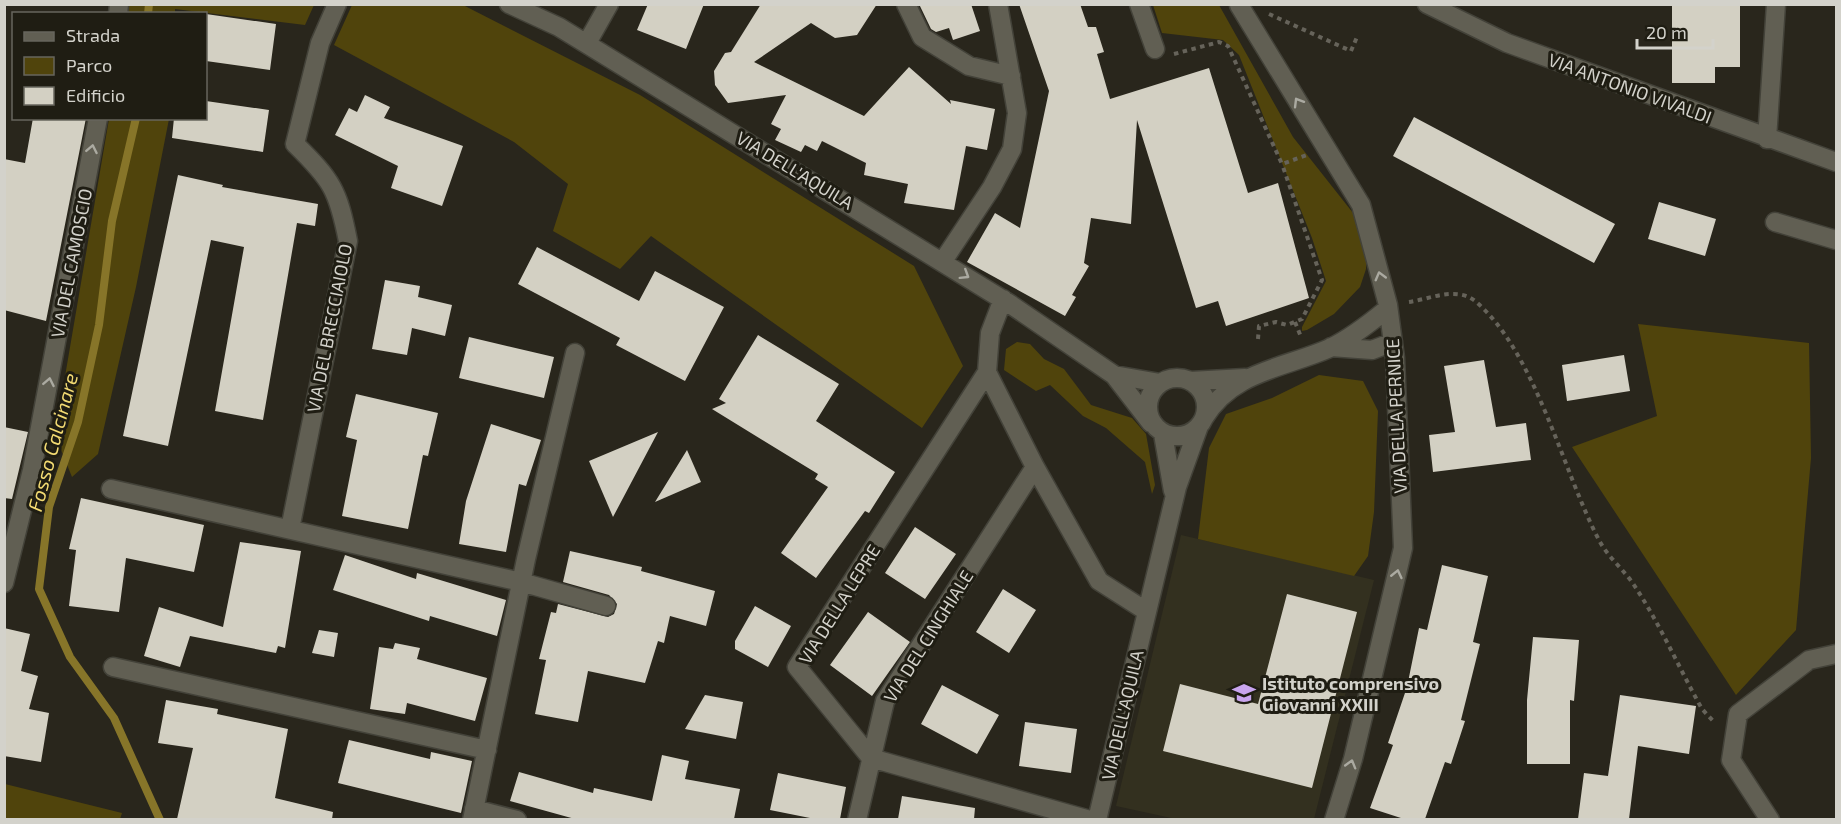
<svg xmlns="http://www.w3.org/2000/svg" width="1841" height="824" viewBox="0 0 1841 824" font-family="'Exo 2',sans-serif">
<rect width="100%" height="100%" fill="#29261c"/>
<path fill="#33301f" d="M1181,535L1374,580L1314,819H1176L1116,806Z"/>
<path fill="#50440c" d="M129,4L314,5L305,25L175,9V13L127,14Z
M352,5H463L640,95L914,266L963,366L922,428L651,236L620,269L553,231L568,184L514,142L334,45Z
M1153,5H1219L1293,137L1357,218L1367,252L1366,269L1360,287L1334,314L1307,330L1302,331V327L1326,281L1312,238L1239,55L1223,40L1162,33Z
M109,119H169L136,287L98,454L72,477L55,435Z
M1638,324L1809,343L1811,458L1796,630L1736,695L1572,447L1657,416Z
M1017,342L1030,344L1044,359L1064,369L1091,405L1132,418L1146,434L1155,485L1152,494L1145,462L1106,428L1083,416L1050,385L1036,391L1004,370L1006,349Z
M1319,375L1363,381L1378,411L1374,512L1368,556L1354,576L1198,539L1209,448L1226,414L1272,398Z
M5,784L122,813L120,819H5Z"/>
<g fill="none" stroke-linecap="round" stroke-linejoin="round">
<path stroke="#877529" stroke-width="8" d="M148,14L149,4
M136,118L112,221L99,325L78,422L49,507L39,589L70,657L114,718L160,820"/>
</g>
<path fill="#d3d0c3" d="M648,4H704L686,49L637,30Z
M761,4H877L857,35L835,38L811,23L754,62L864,116L909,67L951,104L950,100L995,109L987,150L966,146L954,210L904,203L908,184L864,175L866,163L822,141L817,151L805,145L801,152L775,140L781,129L771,124L786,95L728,103L715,85L714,71L725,53L731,52Z
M919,4H971L980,31L953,40L949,28L936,32L931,29Z
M1019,4H1080L1088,27H1096L1104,52L1097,54L1110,99L1209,68L1248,193L1278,183L1309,298L1226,326L1218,301L1196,308L1137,120L1131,224L1091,218L1084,263L1089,266L1072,295L1076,297L1065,316L967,262L995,213L1020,228L1049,91Z
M1672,4H1740V67H1715V83H1672Z
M206,14L276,24L270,70L206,61Z
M365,95L390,107L384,118L463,146L442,206L391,188L398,166L335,135L349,108L357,112Z
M206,101L269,110L263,152L172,138L174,118H206Z
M1414,117L1615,224L1594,263L1393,156Z
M33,118H86L46,321L4,310V159L25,163Z
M178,175L223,185L222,187L318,204L315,226L297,223L263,420L215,411L244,247L211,240L168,446L123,436Z
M1659,202L1716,219L1705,256L1648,239Z
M537,247L639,301L655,271L724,307L685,381L616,345L620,338L518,284Z
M385,280L420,286L418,297L452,305L445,336L412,328L407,355L372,349Z
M758,335L839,384L816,421L895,472L869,513L865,511L816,578L781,553L828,487L815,479L818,474L712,409L726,403L719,399Z
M469,337L554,357L544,398L459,378Z
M1624,355L1630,391L1567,401L1562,365Z
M1484,360L1496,427L1526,423L1531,460L1433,472L1429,435L1455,432L1444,366Z
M356,394L438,413L428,456L423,455L408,529L342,516L357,440L346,437Z
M491,424L541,440L526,486L519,484L506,552L459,544L466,501Z
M4,427L28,432L12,499L4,498Z
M658,432L613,517L589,461Z
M687,450L701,482L655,502Z
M81,498L204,525L194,572L126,558L119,612L69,606L76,550L69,549Z
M915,527L956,554L925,599L885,573Z
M240,542L301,551L285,648L278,646L276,653L190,636L180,667L144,656L159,607L223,627Z
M570,551L642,567L641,571L715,591L706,626L670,616L664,643L658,641L645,683L588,671L578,722L535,714L546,660L539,659L551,612L556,613L558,604L608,617L614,614L617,604L609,595L563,582Z
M345,555L416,579L417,573L506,600L497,636L430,616L429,621L333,590Z
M1442,565L1488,576L1473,642L1480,644L1461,720L1465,721L1451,764L1445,762L1425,819H1404L1370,808L1393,745L1388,743L1407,687L1419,628L1427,630Z
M1003,589L1036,610L1009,653L976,632Z
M1287,594L1357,612L1312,788L1163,751L1180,684L1258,704Z
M755,606L791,626L768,667L735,649V641Z
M868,612L910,642L872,696L830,665Z
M4,628L30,634L21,671L38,676L29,709L49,713L41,762L4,756Z
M319,630L338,633L334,657L312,653Z
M1533,637L1579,640L1574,701L1570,700V764H1527V700Z
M395,643L420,648L417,659L487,678L475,721L407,703L405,714L370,709L379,647L393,649Z
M942,685L999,715L977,754L921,724Z
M705,695L743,702L736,739L685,729Z
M1620,695L1696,706L1689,754L1638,746L1629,819H1578L1584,773L1608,776Z
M166,700L218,709L217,714L288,729L275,798L333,812L332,819H177L193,748L158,743Z
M1025,722L1077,729L1071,773L1019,766Z
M349,740L430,759L431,752L472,761L461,813L338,783Z
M662,755L689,761L685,779L740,789L734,819H575L510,801L519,772L593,793L594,788L652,801Z
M778,773L846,787L840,819H815L770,810Z
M902,796L975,808L974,819H898Z"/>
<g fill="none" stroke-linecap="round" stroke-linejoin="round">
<g stroke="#434239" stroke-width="21">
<path id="minor" d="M509,4L559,27L1010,304L1114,375L1151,423
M906,4L922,37L969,66L1011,76
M1139,4L1155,49
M1427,4L1507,43L1836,162
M1239,5L1361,205L1388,305L1395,358L1403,548L1353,759L1334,820
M118,14L119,4
M587,43L609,4
M1767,139L1776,4
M1775,222L1836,240
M943,261L992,187L1012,149L1017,113L998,4
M1003,299L990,333L987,372L1035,467L1099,581L1146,611
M1331,347L1372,350L1393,342
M987,372L797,667L871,758L1090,820
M1114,375L1160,383
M1148 407a29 29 0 1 1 58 0a29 29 0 1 1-58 0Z
M1190,381L1245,378
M1204,418C1232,371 1285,368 1330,348C1351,338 1370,323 1387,309
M1163,434L1173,491
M111,489L521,582L606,606
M290,529L348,241C338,190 332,180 295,144L320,43L337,4
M4,583L32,470L98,118
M113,667L487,750
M474,809L517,820
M472,820L526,559L575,353
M857,820L885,701L1035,467
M1097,820L1177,487L1199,426
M1770,820L1731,760L1738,714L1809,660L1836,654"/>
</g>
<path stroke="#66635a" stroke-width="4" stroke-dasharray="4.5 4.5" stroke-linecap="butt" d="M1269,14L1351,51L1357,37
M1174,54L1219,42L1228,46L1282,164L1307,155
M1409,302C1430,299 1456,286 1475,301C1536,352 1563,473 1600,542C1609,558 1624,570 1634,585C1660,624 1679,668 1702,709L1715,723
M1295,322L1301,337
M1258,339L1259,326L1276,322L1287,325L1302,319L1322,280L1282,164"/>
<use href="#minor" stroke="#615f53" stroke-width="18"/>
</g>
<defs><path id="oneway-chevron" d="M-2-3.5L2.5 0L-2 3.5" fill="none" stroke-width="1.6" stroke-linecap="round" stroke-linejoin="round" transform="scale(1.5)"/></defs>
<g stroke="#abaaa1">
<use href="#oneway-chevron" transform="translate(1298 102) rotate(-121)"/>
<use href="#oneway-chevron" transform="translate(92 149) rotate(-79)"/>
<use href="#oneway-chevron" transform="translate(965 275) rotate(32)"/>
<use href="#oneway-chevron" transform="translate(1380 276) rotate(-105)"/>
<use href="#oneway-chevron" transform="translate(49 382) rotate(-79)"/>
<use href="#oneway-chevron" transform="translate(1397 574) rotate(-77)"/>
<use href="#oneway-chevron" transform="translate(1351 764) rotate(-74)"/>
</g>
<defs>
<g id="school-bare" transform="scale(1.8)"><path d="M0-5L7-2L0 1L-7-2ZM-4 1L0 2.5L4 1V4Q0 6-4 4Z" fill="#c9a5ee" stroke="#1f1d13" stroke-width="2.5" paint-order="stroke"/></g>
</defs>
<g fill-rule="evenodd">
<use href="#school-bare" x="1244" y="693"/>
</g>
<g text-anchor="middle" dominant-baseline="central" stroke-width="6" stroke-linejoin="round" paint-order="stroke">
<g font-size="18" fill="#d3d2cb" stroke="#1f1d13">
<text transform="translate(1630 88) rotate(20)">VIA ANTONIO VIVALDI</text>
<text transform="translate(795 170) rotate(31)">VIA DELL'AQUILA</text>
<text transform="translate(71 263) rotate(-79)">VIA DEL CAMOSCIO</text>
<text transform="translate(329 328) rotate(-79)">VIA DEL BRECCIAIOLO</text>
<text transform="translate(1396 416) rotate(-93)">VIA DELLA PERNICE</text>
<text transform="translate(839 604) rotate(-58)">VIA DELLA LEPRE</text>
<text transform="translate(928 636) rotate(-58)">VIA DEL CINGHIALE</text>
<text transform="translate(1122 715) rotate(-77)">VIA DELL'AQUILA</text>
</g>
<g font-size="18" font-weight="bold" fill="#d3d2cb" stroke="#1f1d13" text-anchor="start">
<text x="1262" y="683">Istituto comprensivo<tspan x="1262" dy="21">Giovanni XXIII</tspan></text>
</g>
<g font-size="20" font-style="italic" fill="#f2da72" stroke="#1f1d13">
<text transform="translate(52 442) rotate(-75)">Fosso Calcinare</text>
</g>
</g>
<rect width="1841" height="824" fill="none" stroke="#d3d2cb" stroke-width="12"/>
<rect x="12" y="12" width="195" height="108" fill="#1f1d13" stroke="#67655d" stroke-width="1.5"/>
<rect x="24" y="32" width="30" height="9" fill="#615f53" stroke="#67655d" stroke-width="1.5"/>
<text x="66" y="42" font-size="18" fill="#d3d2cb">Strada</text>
<rect x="24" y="57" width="30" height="18" fill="#50440c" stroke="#67655d" stroke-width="1.5"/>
<text x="66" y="72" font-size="18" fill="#d3d2cb">Parco</text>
<rect x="24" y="87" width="30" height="18" fill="#d3d0c3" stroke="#67655d" stroke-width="1.5"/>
<text x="66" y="102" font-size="18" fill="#d3d2cb">Edificio</text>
<path d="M1637 39v9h76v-9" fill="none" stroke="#d3d2cb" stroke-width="3"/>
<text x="1646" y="39" font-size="18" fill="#d3d2cb" stroke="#1f1d13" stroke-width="4.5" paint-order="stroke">20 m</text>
</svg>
